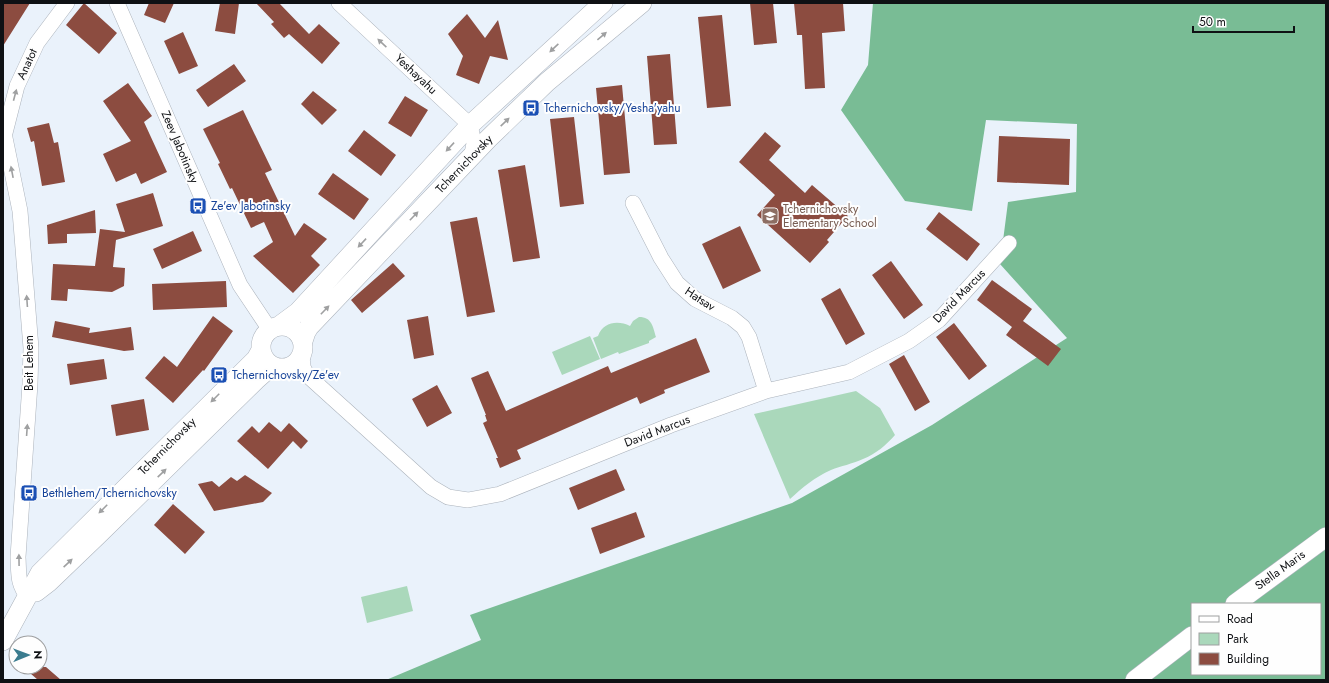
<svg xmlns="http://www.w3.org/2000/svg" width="1329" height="683" viewBox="0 0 1329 683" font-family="Jost,sans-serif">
<rect width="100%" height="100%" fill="#eaf2fb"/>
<path fill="#aad8bb" d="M639,317C652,317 653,327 656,337L649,341V343L619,354L618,352L601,359L593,338L598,336C603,322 618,320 630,326L633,321Z
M590,336L600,359L562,375L552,352Z
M856,391L880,408L895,435C886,445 876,454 863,459C852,464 841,466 831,470C815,477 802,488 790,499L754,414Z
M407,586L413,611L367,623L361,597Z"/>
<path fill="#79bc95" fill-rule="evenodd" d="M873,3H1326V680H386L481,640L470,615L792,503L932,425L1067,338L1000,264L1008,202L1076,192L1077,124L986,120L972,211L905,201L841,110L868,65ZM1192,604H1320V674H1192Z"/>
<path fill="#8c4c40" d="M3,3H30L3,46Z
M84,3L117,33L99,54L66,25Z
M149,3H174L165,23L144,15Z
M220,3H239L235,34L215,31Z
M256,3H279L309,34L319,24L340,43L322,64L289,34L284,38L271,24L274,22Z
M750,3H773L777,43L754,45Z
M794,3H843L845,31L822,33L825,88L805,89L802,35H797Z
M467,14L485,38L498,20L508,60L490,56L479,84L456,75L463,56L448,34Z
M722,15L731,106L707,108L698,17Z
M183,32L198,66L179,74L164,41Z
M670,54L677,144L654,145L647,56Z
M234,64L246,81L208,107L196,90Z
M128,83L152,116L144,122L167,172L141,184L136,173L116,182L103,154L131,141L103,101Z
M622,85L630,173L604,175L596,88Z
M313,91L337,110L322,125L301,104Z
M405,96L428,110L411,137L388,123Z
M243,110L272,170L265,173L295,236L304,223L327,239L311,256L320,265L293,293L253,256L273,242L264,222L251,228L232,188L230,189L218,164L220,163L203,129Z
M574,117L584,204L560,207L550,119Z
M49,123L54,143L58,142L65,182L42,186L34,141L31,142L27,128Z
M364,130L396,155L381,176L348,151Z
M765,132L781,146L769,160L805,193L812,185L848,216L827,240L829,242L810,263L757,215L775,195L739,162Z
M999,136L1070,139L1069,185L997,182Z
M525,165L540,258L513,262L498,170Z
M333,173L369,199L354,220L318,194Z
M153,193L163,226L116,240L113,267L125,268L124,286L112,292L68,289L67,301L51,300L53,264L95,266L100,229L125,232L116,204Z
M95,210L96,233L67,234V243L48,244L47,225Z
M939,212L980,244L967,261L926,229Z
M477,217L495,312L467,317L450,222Z
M740,226L761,271L723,289L702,244Z
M193,231L202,251L162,269L153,249Z
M891,261L923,305L904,319L872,275Z
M393,263L405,276L362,313L351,300Z
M992,280L1032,309L1023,321L1061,349L1048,366L1006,335L1012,327L977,300Z
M226,281L227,307L153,310L152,284Z
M840,288L865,334L846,345L821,299Z
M213,316L233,331L204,371L203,370L173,403L145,378L164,356L177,367Z
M428,316L434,355L414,359L407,320Z
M55,321L90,328L89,333L131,327L134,350L124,351L52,337Z
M954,323L987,366L969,380L936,337Z
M696,338L710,372L664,390L665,393L640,404L637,397L517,450L521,459L500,468L496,458H498L483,423L487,421L485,415H486L471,378L488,371L506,411L608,366L611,373Z
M904,355L930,402L915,411L889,364Z
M104,359L107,379L70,385L67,364Z
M437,385L452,413L427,427L412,399Z
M144,399L149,430L116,436L111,405Z
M269,422L281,432L289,423L308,441L301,449L293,441L268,469L237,441L252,426L259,433Z
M616,469L625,490L578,510L569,488Z
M245,475L272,493L263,502L214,511L198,484L212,481L219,487L231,477L237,481Z
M173,504L205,532L185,554L154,525Z
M636,512L645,537L600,554L591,528Z
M23,667H46L61,680H38Z"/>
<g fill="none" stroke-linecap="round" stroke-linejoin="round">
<g stroke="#acb3bc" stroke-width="16">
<path id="minor" d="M117,3L240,285L270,330
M339,3L470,125L474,143L472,155
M3,128L20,211L31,348L30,384L18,557C19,574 17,583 28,597
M5,133L17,86L37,43L67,3
M633,203L661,258L677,283L695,299L732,318L743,327L749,337L766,391
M302,356L303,367L307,375
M292,367L307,375L431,487L448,497L468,500L500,494L671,425L766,391L849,372L909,341L939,320L1009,243"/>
</g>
<g stroke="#acb3bc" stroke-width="20">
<path id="tertiary" d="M261 347a21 21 0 1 1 42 0a21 21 0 1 1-42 0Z
M279,326L298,312L470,125L603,3
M303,341L306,332L309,327L488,139L547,82L642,3
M36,592L49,582L98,535L256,380L265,372L274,367
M1235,604L1326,537
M3,641L40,573L256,359L261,350
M1135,680L1192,636"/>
</g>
<use href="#minor" stroke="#fff" stroke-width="15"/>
<use href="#tertiary" stroke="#fff" stroke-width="19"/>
</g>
<defs><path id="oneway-solid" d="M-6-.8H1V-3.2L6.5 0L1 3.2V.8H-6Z"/></defs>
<g fill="#9fa0a1">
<use href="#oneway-solid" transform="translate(602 36) rotate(-40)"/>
<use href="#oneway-solid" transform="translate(382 43) rotate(-137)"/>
<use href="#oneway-solid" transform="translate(554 48) rotate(137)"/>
<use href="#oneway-solid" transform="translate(15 95) rotate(-75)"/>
<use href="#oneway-solid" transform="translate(505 122) rotate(-44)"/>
<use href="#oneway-solid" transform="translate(450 147) rotate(133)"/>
<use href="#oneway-solid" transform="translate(12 172) rotate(-101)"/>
<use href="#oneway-solid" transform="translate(414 216) rotate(-46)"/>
<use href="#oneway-solid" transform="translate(362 243) rotate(133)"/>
<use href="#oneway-solid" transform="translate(27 301) rotate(-94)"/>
<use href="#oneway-solid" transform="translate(325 310) rotate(-46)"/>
<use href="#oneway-solid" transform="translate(215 398) rotate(135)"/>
<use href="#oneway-solid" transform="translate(27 430) rotate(-86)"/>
<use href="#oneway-solid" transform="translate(162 473) rotate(-44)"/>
<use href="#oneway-solid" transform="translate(103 509) rotate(135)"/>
<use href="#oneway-solid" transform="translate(19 560) rotate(-91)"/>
<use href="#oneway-solid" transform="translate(68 563) rotate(-43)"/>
</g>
<defs>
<g id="bus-square" transform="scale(0.9)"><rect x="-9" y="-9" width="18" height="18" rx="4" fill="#1a4fb4" stroke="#fefefe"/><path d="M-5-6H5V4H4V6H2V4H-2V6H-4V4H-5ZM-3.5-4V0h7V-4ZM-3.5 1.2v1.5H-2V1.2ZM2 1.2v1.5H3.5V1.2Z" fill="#fff"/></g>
<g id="school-square" transform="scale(0.9)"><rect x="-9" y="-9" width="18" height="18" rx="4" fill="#8d6e63" stroke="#fefefe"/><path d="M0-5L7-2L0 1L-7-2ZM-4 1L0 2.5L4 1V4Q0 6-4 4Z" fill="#fff"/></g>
</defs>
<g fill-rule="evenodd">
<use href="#bus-square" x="531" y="108"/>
<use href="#bus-square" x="198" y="206"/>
<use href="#school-square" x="770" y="216"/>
<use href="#bus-square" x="219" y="375"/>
<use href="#bus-square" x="29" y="493"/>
</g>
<g text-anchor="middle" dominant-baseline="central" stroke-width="4" stroke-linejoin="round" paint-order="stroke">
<g font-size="12" fill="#0f1114" stroke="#fefefe">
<text transform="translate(27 64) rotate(-66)">Anatot</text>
<text transform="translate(416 74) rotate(43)">Yeshayahu</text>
<text transform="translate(180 147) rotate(67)">Zeev Jabotinsky</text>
<text transform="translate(464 164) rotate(-46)">Tchernichovsky</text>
<text transform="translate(959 296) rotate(-46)">David Marcus</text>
<text transform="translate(700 299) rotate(33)">Hatsav</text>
<text transform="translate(29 363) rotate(-90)">Beit Lehem</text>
<text transform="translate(657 431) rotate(-21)">David Marcus</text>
<text transform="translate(167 446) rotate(-45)">Tchernichovsky</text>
<text transform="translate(1280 570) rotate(-36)">Stella Maris</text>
</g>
<g font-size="12" fill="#164399" stroke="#fefefe" text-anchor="start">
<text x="544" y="108">Tchernichovsky/Yesha'yahu</text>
<text x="211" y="206">Ze'ev Jabotinsky</text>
<text x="232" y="375">Tchernichovsky/Ze'ev</text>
<text x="42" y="493">Bethlehem/Tchernichovsky</text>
</g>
<g font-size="12" fill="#785e54" stroke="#fefefe" text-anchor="start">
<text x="783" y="209">Tchernichovsky<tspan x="783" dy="14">Elementary School</tspan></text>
</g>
</g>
<rect width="1329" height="683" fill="none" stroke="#0f1114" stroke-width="8"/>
<rect x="1191" y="603" width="130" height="72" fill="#fefefe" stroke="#9e9fa0"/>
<rect x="1199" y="616" width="20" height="6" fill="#ffffff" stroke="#9e9fa0"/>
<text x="1227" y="623" font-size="12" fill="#0f1114">Road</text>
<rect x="1199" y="633" width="20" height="12" fill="#aad8bb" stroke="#9e9fa0"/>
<text x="1227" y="643" font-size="12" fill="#0f1114">Park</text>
<rect x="1199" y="653" width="20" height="12" fill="#8c4c40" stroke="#9e9fa0"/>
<text x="1227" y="663" font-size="12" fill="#0f1114">Building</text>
<g transform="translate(28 655) rotate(89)"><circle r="19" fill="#fefefe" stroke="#9e9fa0"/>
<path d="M0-3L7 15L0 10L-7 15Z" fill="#3b7c8f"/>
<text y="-6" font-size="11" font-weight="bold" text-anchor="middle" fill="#0f1114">N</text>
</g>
<path d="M1193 26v6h101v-6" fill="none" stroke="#0f1114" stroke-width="2"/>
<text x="1199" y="26" font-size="12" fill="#0f1114" stroke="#fefefe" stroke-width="3" paint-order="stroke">50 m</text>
</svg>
